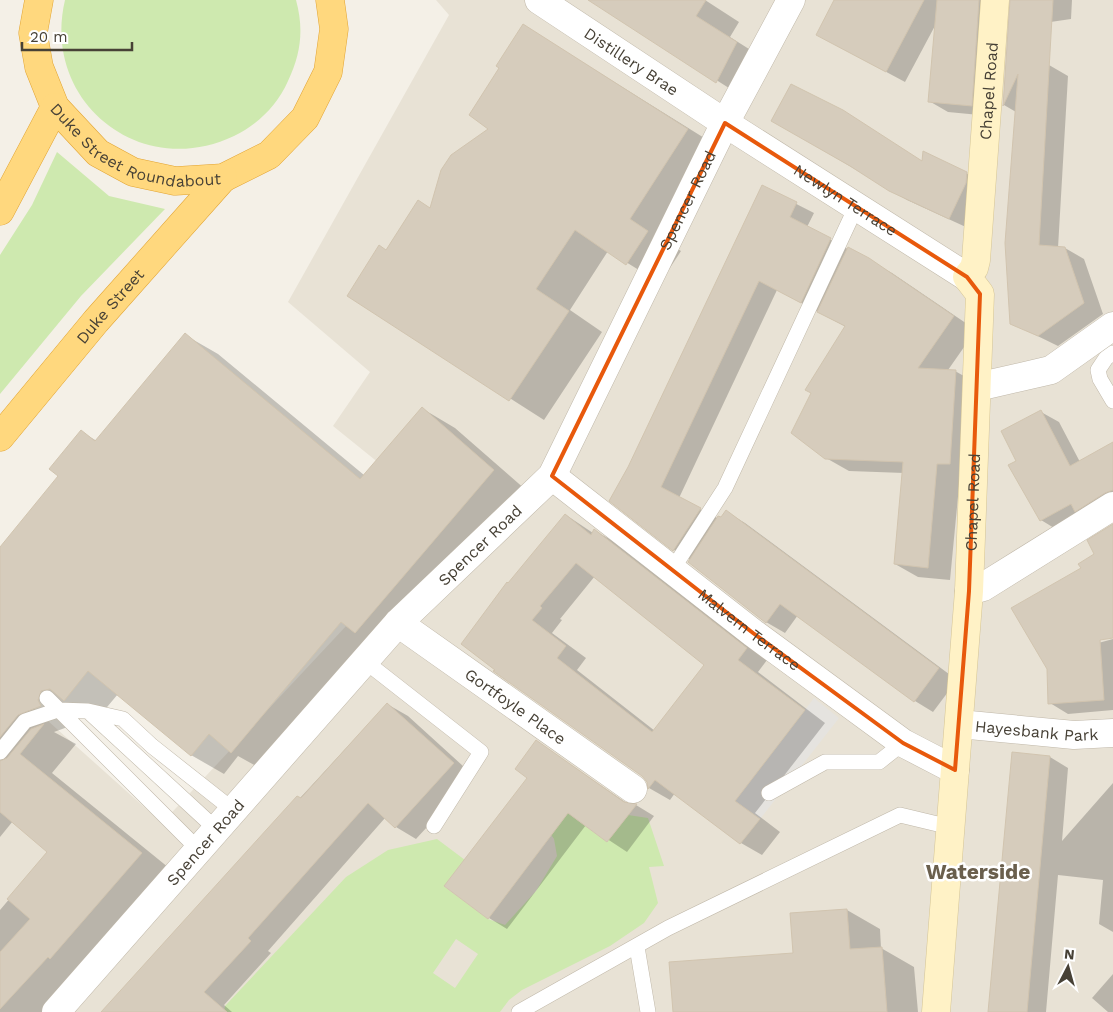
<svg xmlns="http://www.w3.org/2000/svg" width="1113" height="1012" viewBox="0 0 1113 1012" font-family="'Work Sans',sans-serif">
<rect width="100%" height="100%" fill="#f4f0e7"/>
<path fill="#e8e2d5" d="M436,0H1113V1012H0V678L162,823L447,518L333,426L370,372L288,302L449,15Z"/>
<path fill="#cee9af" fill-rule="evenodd" d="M65,0H296C304,29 301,54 288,81C277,106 258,124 234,136C140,181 41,101 65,0Z
M57,152L109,196L165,209L81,296L0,394V255L32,205Z
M557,805L607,842L628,815L648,818L664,866L649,867L658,903L644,923L610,946L522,990L509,1000L500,1012H224L225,1006L346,877L388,850L437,839L465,860L445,887L488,919L505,925L536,891L557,856L554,839L541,820ZM456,939L478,954L455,988L433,973Z"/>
<path fill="#e5e3df" d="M814,698L839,718L760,819L735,801Z"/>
<path fill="#0003" fill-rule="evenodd" d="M590,0H705L739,22L730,37L771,63L751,102Z
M835,0H1003L990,116L948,112L929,101L937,22L905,82L836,45Z
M1011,0H1072L1071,19L1030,25Z
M524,26L722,149L663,240L681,251L660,283L608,251L570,310L602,332L544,420L348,295L387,251L431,209L490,129L501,67Z
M1049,65L1068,76L1058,248H1065L1084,259L1103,314L1058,346L1011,323L1016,112L1004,105L1007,71Z
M772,120L966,173L985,184L968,228L907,200Z
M763,187L814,213L807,227L892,273L976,330L948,370L955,371L978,384L960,476L950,580L918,577L895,564L904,473L849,471L826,458L846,327L777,290L679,498L717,518L721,519L727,512L745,523L957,680L933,712L915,701L798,615L785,633L766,622L691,560L674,550L611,501L629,468Z
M185,335L218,354L364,475L423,409L455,428L526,490L265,771L238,756L224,774L191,755L118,694L97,719L79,708L73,725L54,732L76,744L52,773L174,872L47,1012H0V910L49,852L13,821L0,837V549L60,476L81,432L97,441Z
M1041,412L1059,422L1080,462L1113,443V510L1059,531L1041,520L1018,461Z
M566,515L593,533L595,531L615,542L767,660L758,672L825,723L755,813L780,832L762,855L741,843L675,793L670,800L649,788L648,781L643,775L495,671L509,584ZM595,576L706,665L655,731L577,670L586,658L552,633L562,620L560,619Z
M1113,639V710L1068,714L1050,703L1047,657Z
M387,704L408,716L474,776L416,839L396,827L385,818L268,951L271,953L224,1005L232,1012H102Z
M536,741L628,804L636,805L654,816L627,852L586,825L507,929L489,918L529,778Z
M1050,757L1068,768L1062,841L1113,783V932L1099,924L1103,880L1058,875L1046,1012H989Z
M847,910L880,929L881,948L914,967L918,1012H674L794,955Z
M1113,974V1012H1108L1092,998Z"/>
<path fill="#d6ccbc" stroke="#d1c4af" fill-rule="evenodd" d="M588,0H706L696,16L737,42L716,83Z
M834,0H924L886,72L816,35Z
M937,0H979L972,106L928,102Z
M1010,0H1053L1039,245L1065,247L1084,303L1038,336L1010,324L1005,243L1018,74L1003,106Z
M523,24L688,129L630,219L648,231L626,265L575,230L536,289L569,311L509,401L347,296L379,245L386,250L418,200L430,208L441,170L451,155L488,129L469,115L499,68L496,66Z
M791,84L843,110L922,161L923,151L967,172L966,183L949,219L889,191L850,166L771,121Z
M762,185L797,202L790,217L831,238L801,303L759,281L661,487L701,508L673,551L609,501L628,467Z
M848,247L869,258L954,316L918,368L956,370L950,464H937L928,568L894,564L903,462L825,459L791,433L811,393L805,390L845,326L817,312Z
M185,333L360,479L422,407L494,470L355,633L341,622L231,753L209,734L191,756L88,671L64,701L50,689L41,691L38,700L41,706L18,715L0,737V547L58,476L49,469L81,430L95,441Z
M1041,410L1070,466L1113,442V490L1105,493L1075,512L1071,504L1040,521L1008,465L1016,461L1001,431Z
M726,510L939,668L914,702L780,604L766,623L688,562L718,516L721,517Z
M565,514L591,535L594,529L747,648L738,660L805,710L735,801L760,819L740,844L655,780L648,789L647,782L642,776L493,671L495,670L461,644L507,582L508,583ZM576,563L704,665L652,732L557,658L566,646L532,620L542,608L540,606Z
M1113,524V638L1100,640L1104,700L1048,704L1047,669L1011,608L1081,568L1078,564L1094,554L1087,540Z
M387,703L454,763L395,828L368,803L248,938L251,941L204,992L227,1012H101L297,796L301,798Z
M44,724L20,754L142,853L50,959L48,957L0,1009V952L30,919L7,899L47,852L0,812V761L7,758L31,729Z
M536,740L624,802L637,804L607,842L568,813L488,919L444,886L527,778L515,769Z
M1012,752L1050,756L1027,1012H988Z
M847,909L850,949L882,947L887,1012H673L669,962L793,953L790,913Z"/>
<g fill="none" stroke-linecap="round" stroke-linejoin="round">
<g stroke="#c0b8a9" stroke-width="16">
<path id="service" d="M1113,353L1106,358L1098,370L1100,379L1113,401
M672,570L725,488L856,207
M366,662L481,752L434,826
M47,698L198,849
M89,712L216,829
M0,752L25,721L58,710L88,711L123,719L152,746L233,810
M769,793L825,762H879L903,743
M637,947L648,1012
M519,1012L668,928L900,815L950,827"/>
</g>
<g stroke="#c0b8a9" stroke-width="29">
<g id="minor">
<path id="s1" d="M539,0L725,123L967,277"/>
<path d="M977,387L1051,370L1113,326"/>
<path id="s2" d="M552,476L753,633L903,743L955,770"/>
<path d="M969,591L983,587L1113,506"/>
<path id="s3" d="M398,623L633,789"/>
<path id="s4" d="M959,724L1074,735L1113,733"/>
<path id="s5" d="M56,1012L398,623L552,476L725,123L791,0"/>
</g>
</g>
<g stroke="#d5c596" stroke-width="29">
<g id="secondary">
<path id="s6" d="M936,1012L969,591L980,294L967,277L974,268L976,260L995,0"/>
</g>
</g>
<g stroke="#e2a433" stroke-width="29">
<g id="trunk">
<path id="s7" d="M39,0L33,33L39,67L55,107L98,153L133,172L175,181L223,178L269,155L305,118L328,72L334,29L330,0"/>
<path d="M0,211L55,107"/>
<path id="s8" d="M0,437L96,321L223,178"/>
</g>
</g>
<use href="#service" stroke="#fff" stroke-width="15"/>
<use href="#minor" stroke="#fff" stroke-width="28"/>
<use href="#secondary" stroke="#fff2c6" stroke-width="28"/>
<use href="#trunk" stroke="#ffd87e" stroke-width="28"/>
</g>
<path fill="none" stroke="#e8590c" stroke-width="4" stroke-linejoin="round" d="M725,123L967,277L980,294L969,591L955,770L903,743L753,633L552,476Z"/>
<g text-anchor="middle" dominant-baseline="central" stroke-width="5" stroke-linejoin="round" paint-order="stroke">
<g font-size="16" fill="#474136" stroke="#fff">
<text stroke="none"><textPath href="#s1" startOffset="111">Distillery Brae</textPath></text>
<text stroke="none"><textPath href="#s6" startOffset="930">Chapel Road</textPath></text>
<text stroke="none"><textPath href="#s7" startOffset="206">Duke Street Roundabout</textPath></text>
<text stroke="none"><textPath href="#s1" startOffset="366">Newlyn Terrace</textPath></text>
<text stroke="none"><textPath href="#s5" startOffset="1038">Spencer Road</textPath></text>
<text stroke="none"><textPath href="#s8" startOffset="171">Duke Street</textPath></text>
<text stroke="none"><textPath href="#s6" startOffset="511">Chapel Road</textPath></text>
<text stroke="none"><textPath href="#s5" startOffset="631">Spencer Road</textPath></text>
<text stroke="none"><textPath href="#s2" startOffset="250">Malvern Terrace</textPath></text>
<text stroke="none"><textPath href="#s3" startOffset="144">Gortfoyle Place</textPath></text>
<text stroke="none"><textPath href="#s4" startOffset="78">Hayesbank Park</textPath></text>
<text stroke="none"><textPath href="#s5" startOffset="226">Spencer Road</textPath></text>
</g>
<g font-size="21" font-weight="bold" fill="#6a5f4d" stroke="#fff">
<text x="978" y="871">Waterside</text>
</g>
</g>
<g transform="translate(1068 967) rotate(6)" stroke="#ffffff" stroke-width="4" paint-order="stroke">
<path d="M0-4L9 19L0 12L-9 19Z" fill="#474136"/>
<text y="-8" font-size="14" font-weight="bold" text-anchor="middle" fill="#474136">N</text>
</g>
<path d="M22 42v8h110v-8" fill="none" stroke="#474136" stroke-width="2.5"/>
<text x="30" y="42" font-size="15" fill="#474136" stroke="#ffffff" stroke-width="4" paint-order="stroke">20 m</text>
</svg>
